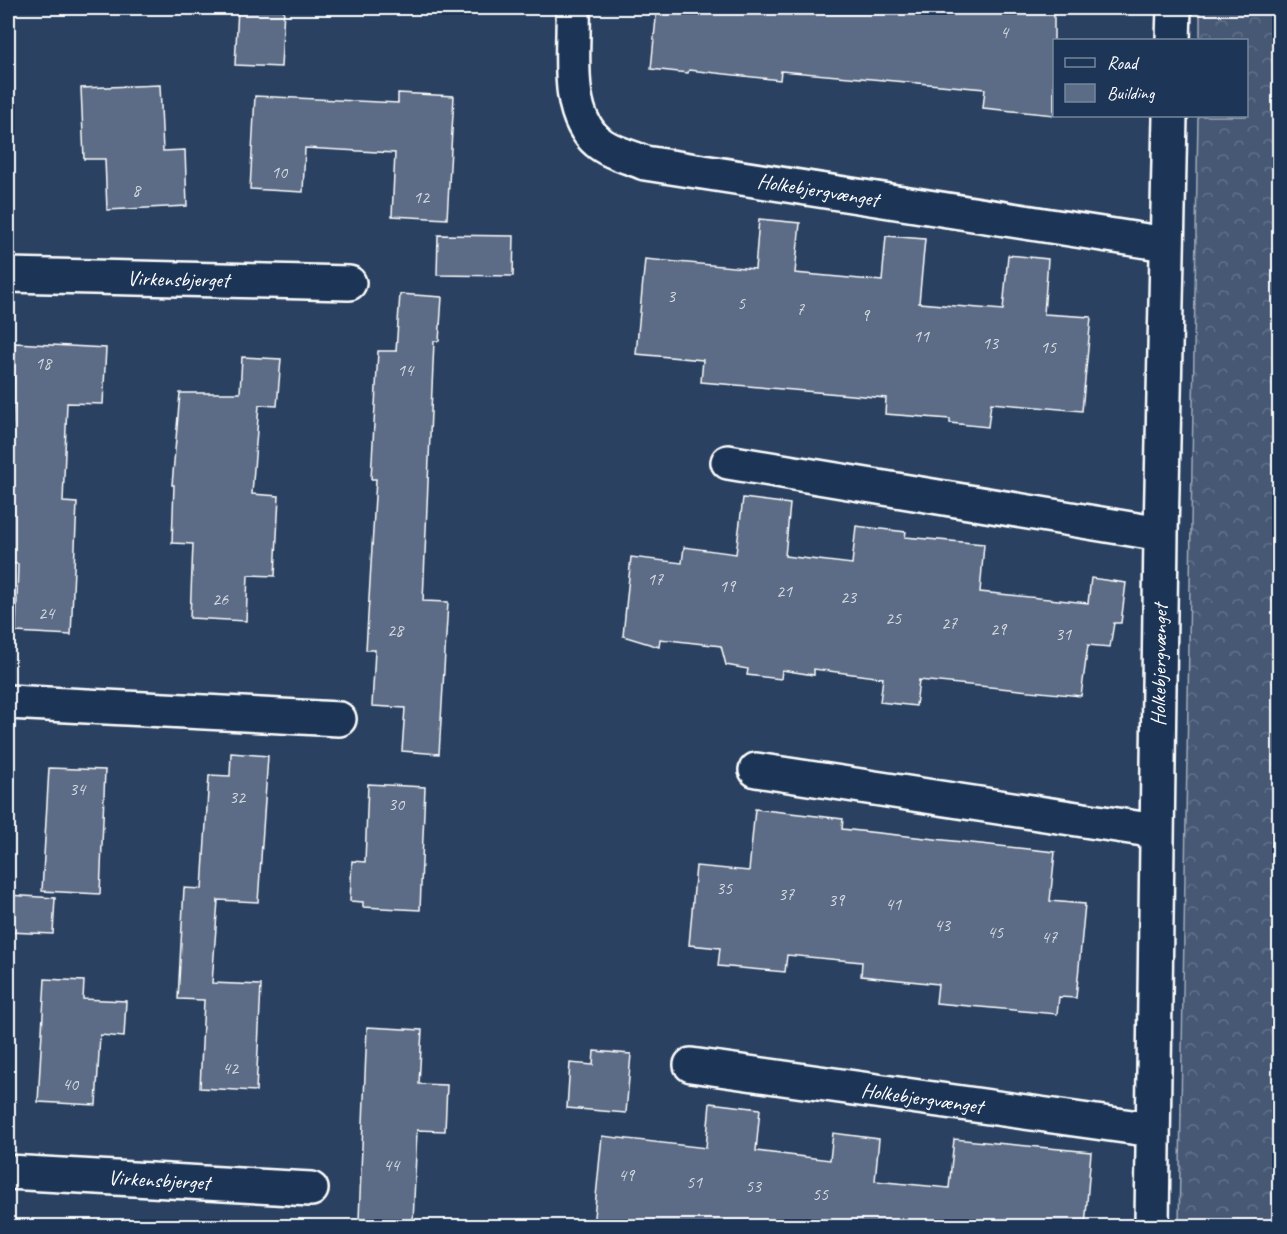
<svg xmlns="http://www.w3.org/2000/svg" width="1287" height="1234" viewBox="0 0 1287 1234" font-family="Caveat,sans-serif">
<defs>
<pattern id="forest-crowns" width="20" height="18" patternUnits="userSpaceOnUse" patternTransform="scale(1.5)"><rect width="20" height="18" fill="#465975"/><path d="M2 6a3 3 0 1 1 6 0M12 15a3 3 0 1 1 6 0" fill="none" stroke="#62728a"/></pattern>
</defs>
<rect width="100%" height="100%" fill="#2a4161"/>
<filter id="ink" filterUnits="userSpaceOnUse"><feTurbulence type="fractalNoise" baseFrequency=".0167" numOctaves="2"/><feDisplacementMap in="SourceGraphic" scale="12" xChannelSelector="R" yChannelSelector="G"/><feConvolveMatrix kernelMatrix="1 2 1 2 8 2 1 2 1" color-interpolation-filters="sRGB"/></filter>
<g filter="url(#ink)">
<path fill="url(#forest-crowns)" stroke="#a2acba" stroke-width="1.5" d="M1200,8H1279V1226H1179L1198,116H1246V40H1200Z"/>
<path fill="#5b6c86" stroke="#fff" stroke-width="1.5" d="M238,8H284L281,67L235,65Z
M657,8H1054V115L983,108L985,89L781,71L780,80L689,70L688,73L651,69Z
M160,85L163,151L185,150L187,206L107,210L105,159H84L81,88Z
M398,93L454,96L447,219L392,216L395,153L305,148L303,192L250,189L255,96L398,103Z
M759,219L800,223L795,273L882,281L886,236L925,239L919,303L1003,310L1008,255L1048,259L1044,314L1091,317L1082,411L991,403L988,427L950,423V419L885,414L886,398L701,382L703,360L636,354L645,259L755,269Z
M438,235L514,236L513,276L437,275Z
M400,294L442,297L439,341H434L423,601L448,602L439,754L402,751L405,708L372,706L375,650H366L376,479H371L378,351H396Z
M15,343L106,348L103,404L67,403L63,502L77,503L71,635L16,632L18,564L8,563V423L12,424Z
M242,357L281,359L277,406L259,405L252,494L279,496L275,576L248,575L246,621L190,618L193,544L172,543L174,485H172L180,393H240Z
M743,498L790,504L785,556L852,564L856,526L906,532L905,537L984,544L980,592L1088,603L1091,578L1126,583L1121,623H1114L1110,647L1088,645L1081,696L919,680L916,706L880,702L883,678L814,669V675L782,670L781,679L747,675L748,669L726,665L721,646L660,639L659,647L623,636L631,557L682,563L684,547L736,554Z
M231,753L268,756L258,902L218,900L212,983L261,985L256,1091L200,1088L204,1000L178,999L184,888L202,889L209,775L230,776Z
M49,768L105,770L100,894L42,891Z
M368,784L425,787L420,910L363,907V902L350,901L352,861L365,862Z
M755,809L843,819L842,829L1055,852L1050,901L1085,904L1076,998L1059,997L1057,1014L936,1003L938,984L861,976L862,962L787,955L785,972L718,966L720,948L689,945L696,866L749,871Z
M8,895L55,898L53,934L8,932Z
M45,979L84,981L83,999L126,1001L124,1037L100,1035L96,1105L38,1102Z
M367,1027L422,1030L419,1084L447,1085L445,1131L417,1130L413,1223L359,1219Z
M594,1051L631,1054L626,1113L567,1108L570,1063L593,1065Z
M710,1103L760,1109L756,1151L830,1160L833,1133L879,1139L875,1181L949,1188L954,1139L1091,1152L1085,1227H593L602,1136L706,1148Z"/>
<g fill="none" stroke-linecap="round" stroke-linejoin="round">
<g stroke="#fff" stroke-width="38">
<path id="minor" d="M573,8C575,48 563,113 598,142C609,152 631,157 645,163L1166,244
M1173,40L1174,8
M8,275L349,283
M728,462L1161,534
M8,702L339,719
M756,770L1156,831
M691,1065L1153,1130
M8,1172L311,1189
M1152,1226L1161,534L1170,116"/>
</g>
<use href="#minor" stroke="#1d3557" stroke-width="33"/>
</g>
</g>
<g text-anchor="middle" dominant-baseline="central" stroke-width="4.5" stroke-linejoin="round" paint-order="stroke">
<g font-size="18" fill="#d6dae1">
<text x="1004" y="32">4</text>
<text x="279" y="172">10</text>
<text x="136" y="190">8</text>
<text x="421" y="197">12</text>
<text x="671" y="296">3</text>
<text x="741" y="303">5</text>
<text x="800" y="309">7</text>
<text x="865" y="315">9</text>
<text x="921" y="336">11</text>
<text x="990" y="343">13</text>
<text x="1048" y="347">15</text>
<text x="43" y="363">18</text>
<text x="405" y="370">14</text>
<text x="655" y="579">17</text>
<text x="727" y="586">19</text>
<text x="784" y="591">21</text>
<text x="848" y="597">23</text>
<text x="220" y="599">26</text>
<text x="46" y="613">24</text>
<text x="893" y="618">25</text>
<text x="949" y="623">27</text>
<text x="998" y="629">29</text>
<text x="395" y="630">28</text>
<text x="1063" y="634">31</text>
<text x="77" y="789">34</text>
<text x="237" y="797">32</text>
<text x="396" y="804">30</text>
<text x="724" y="888">35</text>
<text x="786" y="894">37</text>
<text x="836" y="900">39</text>
<text x="893" y="904">41</text>
<text x="942" y="925">43</text>
<text x="995" y="932">45</text>
<text x="1049" y="937">47</text>
<text x="230" y="1068">42</text>
<text x="70" y="1084">40</text>
<text x="391" y="1165">44</text>
<text x="626" y="1175">49</text>
<text x="694" y="1182">51</text>
<text x="753" y="1186">53</text>
<text x="820" y="1194">55</text>
</g>
<g font-size="21" fill="#fff" stroke="#1d3557">
<text transform="translate(818 190) rotate(9)">Holkebjergvænget</text>
<text transform="translate(178 279) rotate(1)">Virkensbjerget</text>
<text transform="translate(1159 665) rotate(-89)">Holkebjergvænget</text>
<text transform="translate(922 1098) rotate(8)">Holkebjergvænget</text>
<text transform="translate(159 1180) rotate(3)">Virkensbjerget</text>
</g>
</g>
<rect width="1287" height="1234" fill="none" stroke="#1d3557" stroke-width="30"/>
<rect x="15" y="15" width="1257" height="1204" fill="none" stroke="#fff" stroke-width="2" filter="url(#ink)"/>
<rect x="1053" y="39" width="195" height="78" fill="#1d3557" stroke="#77869a" stroke-width="1.5"/>
<rect x="1065" y="58" width="30" height="9" fill="#1d3557" stroke="#77869a" stroke-width="1.5"/>
<text x="1107" y="69" font-size="18" fill="#ffffff">Road</text>
<rect x="1065" y="84" width="30" height="18" fill="#5b6c86" stroke="#77869a" stroke-width="1.5"/>
<text x="1107" y="99" font-size="18" fill="#ffffff">Building</text>
</svg>
